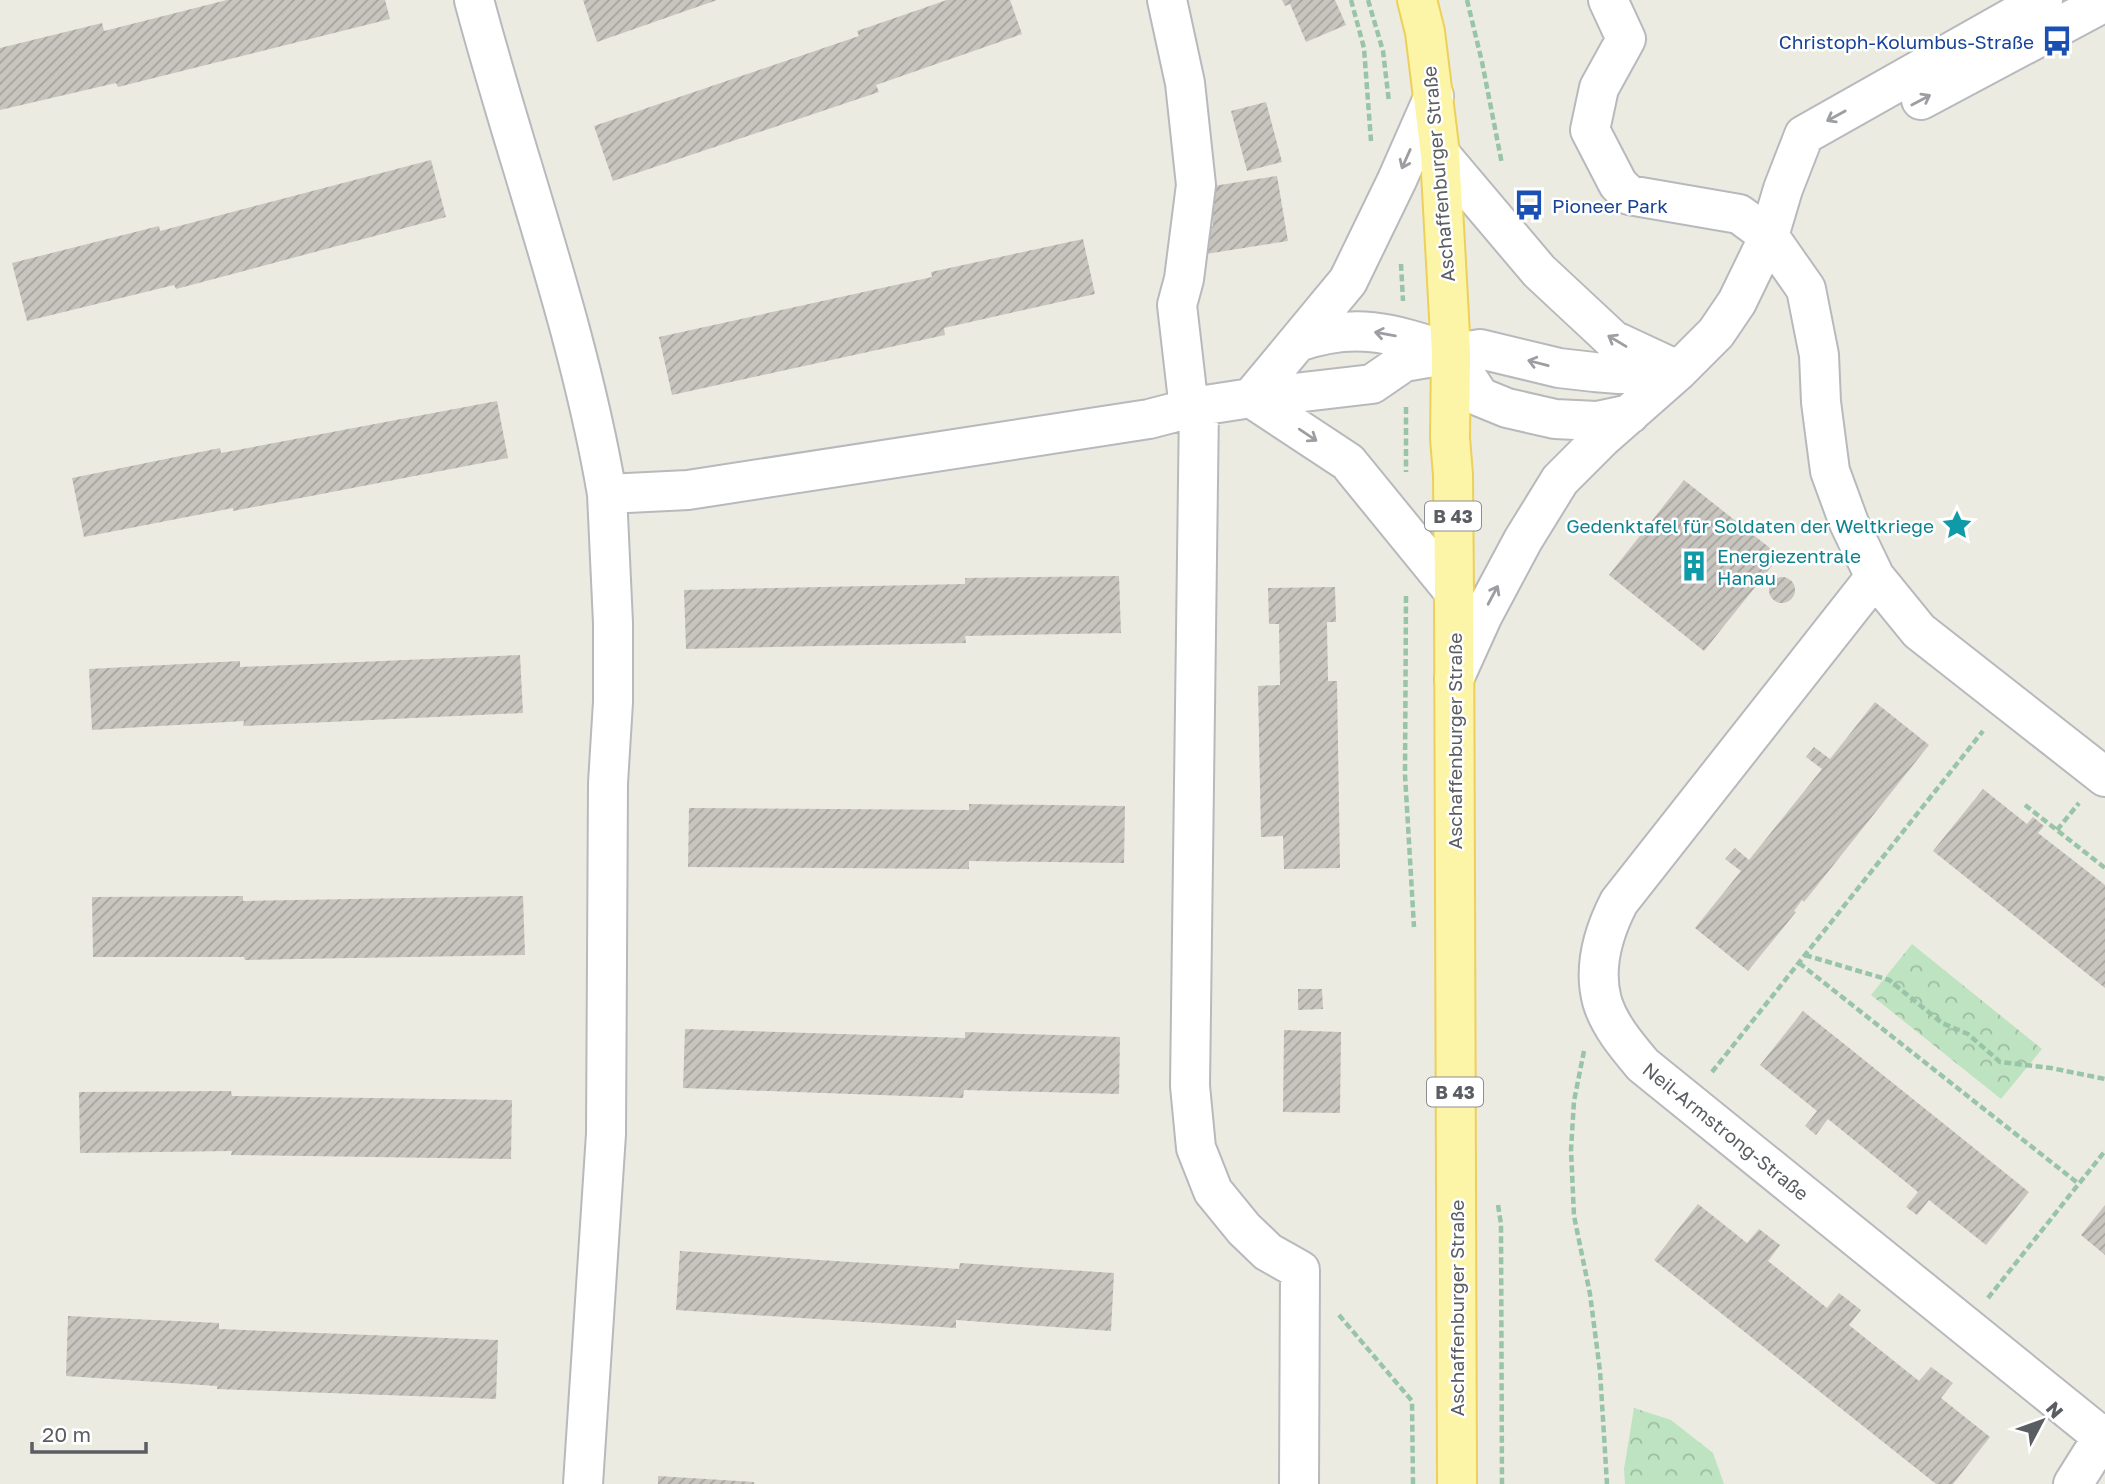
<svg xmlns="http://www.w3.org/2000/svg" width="2105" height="1484" viewBox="0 0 2105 1484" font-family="'Golos Text',sans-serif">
<defs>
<pattern id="forest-crowns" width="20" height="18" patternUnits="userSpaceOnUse" patternTransform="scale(1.75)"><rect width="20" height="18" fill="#bee3c1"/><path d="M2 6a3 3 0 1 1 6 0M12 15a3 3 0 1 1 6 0" fill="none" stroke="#9dbba0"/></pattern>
<pattern id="building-hatch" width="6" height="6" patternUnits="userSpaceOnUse" patternTransform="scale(1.75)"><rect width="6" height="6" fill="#c8c5bf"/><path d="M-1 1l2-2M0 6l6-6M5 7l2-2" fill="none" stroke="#a5a39f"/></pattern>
</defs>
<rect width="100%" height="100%" fill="#ecebe1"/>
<path fill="url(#forest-crowns)" d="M1912,944L2042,1049L2001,1099L1871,995Z
M1634,1408L1671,1420L1713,1453L1724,1484H1625L1624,1469Z"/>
<path fill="url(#building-hatch)" d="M227,0H385L390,19L118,87L116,83L0,110V48L102,23L104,31Z
M583,0H717L597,42Z
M947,0H1010L1022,34L876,85L879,92L613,181L594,126L859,36L857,31Z
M1282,0H1335L1346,25L1306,42L1290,4L1285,6Z
M1266,102L1282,162L1247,171L1231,111Z
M431,160L446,217L176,289L174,285L27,321L12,263L159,226L160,231Z
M1277,176L1288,241L1206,254L1201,228L1213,226L1207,187Z
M1083,239L1095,294L944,328L945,335L672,395L659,337L932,277L931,272Z
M497,401L508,458L233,511V508L84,537L72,478L220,448L221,453Z
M1684,480L1780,556L1704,651L1609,575Z
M1119,576L1121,633L965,636L966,643L686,649L684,590L965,584V578Z
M1769 590a13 13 0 1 1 26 0a13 13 0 1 1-26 0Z
M1335,587L1336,622H1327L1328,681H1337L1340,868L1284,869L1283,836L1261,837L1258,686L1280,685L1279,624H1269L1268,588Z
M520,655L523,713L243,726L244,721L92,730L89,669L240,661V667Z
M1875,702L1929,745L1804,902L1802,900L1794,911L1796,912L1748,971L1695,928L1741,871L1725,859L1735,848L1749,860L1822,769L1806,757L1814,747L1830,759Z
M1983,789L2027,824L2033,817L2044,826L2038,833L2105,885V988L1933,851Z
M969,804L1125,806L1124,863L969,861V869L688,867L689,808L969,810Z
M243,896V901L523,896L525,955L245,960L244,957H93L92,897Z
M1298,989H1322L1323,1009L1298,1010Z
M1803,1011L2029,1192L1986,1245L1929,1200L1917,1215L1906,1207L1918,1192L1828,1119L1816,1135L1805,1126L1817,1111L1760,1065Z
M685,1029L965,1038V1032L1120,1037L1119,1094L964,1090L963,1098L683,1088Z
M1284,1030L1341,1032L1340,1113L1283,1112Z
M231,1091L232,1096L512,1100L511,1159L231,1155L232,1151L80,1153L79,1092Z
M1698,1204L1747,1243L1759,1229L1780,1245L1768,1261L1827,1308L1839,1293L1861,1310L1849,1325L1919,1381L1931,1367L1953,1383L1941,1398L1990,1437L1953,1484H1936L1654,1260Z
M2105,1205V1255L2081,1235Z
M680,1251L959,1269L960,1263L1114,1273L1111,1331L956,1320V1328L676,1310Z
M68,1316L219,1323V1329L498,1340L496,1399L217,1389V1386L66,1376Z
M658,1476L754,1482V1484H658Z"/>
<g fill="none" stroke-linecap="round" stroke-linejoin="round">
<g stroke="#b7b9bd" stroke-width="42">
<path id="minor" d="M474,0C518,165 578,325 607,494L688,490L1149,419L1199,406L1251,398L1372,384L1404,362L1480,349L1559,368L1594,372L1619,374L1678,371
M1167,0L1185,83L1196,185L1184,279L1177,305L1189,409
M1608,0L1626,39L1599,88L1590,130L1618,184L1629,195L1739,214L1769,236L1806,289L1819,355L1821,402L1830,471L1849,523L1875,577L1919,631L2105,777
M1921,100L2105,2
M1440,154L1539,271L1613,340L1673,368
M1298,342C1354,322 1392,333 1446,351
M1451,353L1480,397L1507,408L1555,419L1597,421L1630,414
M1251,398L1348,281L1397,180L1434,96
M1251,398L1348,462L1454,592
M1199,406L1190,1086L1196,1148L1213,1191L1244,1229L1268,1252L1300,1270L1299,1484
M1875,577L1619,902C1604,931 1593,967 1602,1001C1609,1025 1627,1046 1643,1065L2105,1439
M1454,679L1483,615L1523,540L1560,480L1602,438L1678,371L1716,333L1737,302L1769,236L1783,189L1804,135L2043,0
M583,1484L606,1134L608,783L613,702V623L607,494
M2073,1484L2105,1433"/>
</g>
<g stroke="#ecd05b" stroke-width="42">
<path id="major" d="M1417,0L1425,32L1440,154L1451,353L1450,438L1453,475L1454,592L1457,1484"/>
</g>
<path stroke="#98c4a8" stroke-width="4.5" stroke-dasharray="7 3.5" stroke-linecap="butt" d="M1351,0L1364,48L1371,141
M1368,0L1383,51L1389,102
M1467,0L1482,62L1502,164
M1401,264L1403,301
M1406,407V472
M1406,596L1405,775L1414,927
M2025,805L2105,868
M2057,830L2079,803
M1805,955L1889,980L1942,1023L1968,1034L2000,1062L2051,1068L2105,1079
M1799,963L2079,1184
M1584,1051L1574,1101L1571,1150L1574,1216L1590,1294L1600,1371L1607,1484
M1712,1072L1983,731
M1498,1205L1501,1224L1502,1484
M1988,1298L2105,1151
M1339,1315L1412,1401L1413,1484"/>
<use href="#minor" stroke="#fff" stroke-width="38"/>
<use href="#major" stroke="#fcf5a7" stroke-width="38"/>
</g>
<defs><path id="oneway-shaft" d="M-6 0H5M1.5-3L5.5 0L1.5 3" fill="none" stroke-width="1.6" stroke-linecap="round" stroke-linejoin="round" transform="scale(1.75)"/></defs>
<g stroke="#9c9ea1">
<use href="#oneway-shaft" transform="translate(1921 100) rotate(-28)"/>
<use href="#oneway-shaft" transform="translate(1836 116) rotate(151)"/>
<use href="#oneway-shaft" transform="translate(1406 159) rotate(114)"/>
<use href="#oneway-shaft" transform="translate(1385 334) rotate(-170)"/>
<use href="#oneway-shaft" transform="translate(1617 341) rotate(-149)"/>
<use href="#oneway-shaft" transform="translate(1538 363) rotate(-165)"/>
<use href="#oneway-shaft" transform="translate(1308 435) rotate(34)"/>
<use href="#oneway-shaft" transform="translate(1493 595) rotate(-62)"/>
</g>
<defs>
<g id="bus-bare" transform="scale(2.415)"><path d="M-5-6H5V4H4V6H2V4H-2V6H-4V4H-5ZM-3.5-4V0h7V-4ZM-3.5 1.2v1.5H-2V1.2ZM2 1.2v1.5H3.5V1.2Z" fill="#1a4fb4" stroke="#fff" stroke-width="2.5" paint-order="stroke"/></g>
<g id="sight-bare" transform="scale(2.415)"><path d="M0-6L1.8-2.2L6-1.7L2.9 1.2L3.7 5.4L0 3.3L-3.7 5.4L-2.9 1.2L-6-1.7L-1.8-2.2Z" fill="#0f9aa8" stroke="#fff" stroke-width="2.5" paint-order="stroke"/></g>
<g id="building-bare" transform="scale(2.415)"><path d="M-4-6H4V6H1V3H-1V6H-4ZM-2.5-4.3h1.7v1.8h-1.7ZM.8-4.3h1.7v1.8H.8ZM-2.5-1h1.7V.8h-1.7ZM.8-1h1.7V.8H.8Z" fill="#0f9aa8" stroke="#fff" stroke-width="2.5" paint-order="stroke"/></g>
</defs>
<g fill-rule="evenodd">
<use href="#bus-bare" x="2057" y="41"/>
<use href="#bus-bare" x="1529" y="205"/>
<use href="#sight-bare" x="1957" y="525"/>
<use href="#building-bare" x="1694" y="566"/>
</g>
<g text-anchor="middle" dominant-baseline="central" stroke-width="5" stroke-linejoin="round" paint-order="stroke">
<g fill="#fff" stroke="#8c8e91" stroke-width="2">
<rect x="1425" y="501.5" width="56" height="29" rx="5"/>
<rect x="1427" y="1077.5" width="56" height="29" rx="5"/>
</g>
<g font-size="18" font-weight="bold" fill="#5a5d62">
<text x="1453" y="516">B 43</text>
<text x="1455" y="1092">B 43</text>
</g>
<g font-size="19" fill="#164399" stroke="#fff" text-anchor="end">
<text x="2034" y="41">Christoph-Kolumbus-Straße</text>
<text x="1552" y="205" text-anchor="start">Pioneer Park</text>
</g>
<g font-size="19" fill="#5a5d62" stroke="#fff">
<text transform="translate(1438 174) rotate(-95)">Aschaffenburger Straße</text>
<text transform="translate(1454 741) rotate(-90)">Aschaffenburger Straße</text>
<text transform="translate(1726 1131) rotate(39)">Neil-Armstrong-Straße</text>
<text transform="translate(1456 1308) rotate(-90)">Aschaffenburger Straße</text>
</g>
<g font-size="19" fill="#0d838f" stroke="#fff" text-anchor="end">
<text x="1934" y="525">Gedenktafel für Soldaten der Weltkriege</text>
<text x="1717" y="555" text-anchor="start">Energiezentrale<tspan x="1717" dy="22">Hanau</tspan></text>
</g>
</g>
<g transform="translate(2042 1421) rotate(49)" stroke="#ffffff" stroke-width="5" paint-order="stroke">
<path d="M0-5L12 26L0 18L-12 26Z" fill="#5a5d62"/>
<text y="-10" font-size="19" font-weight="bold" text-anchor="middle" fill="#5a5d62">N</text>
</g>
<path d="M32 1442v10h114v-10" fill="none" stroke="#5a5d62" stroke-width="3.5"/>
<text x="42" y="1442" font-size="21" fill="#5a5d62" stroke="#ffffff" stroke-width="5" paint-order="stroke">20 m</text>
</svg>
